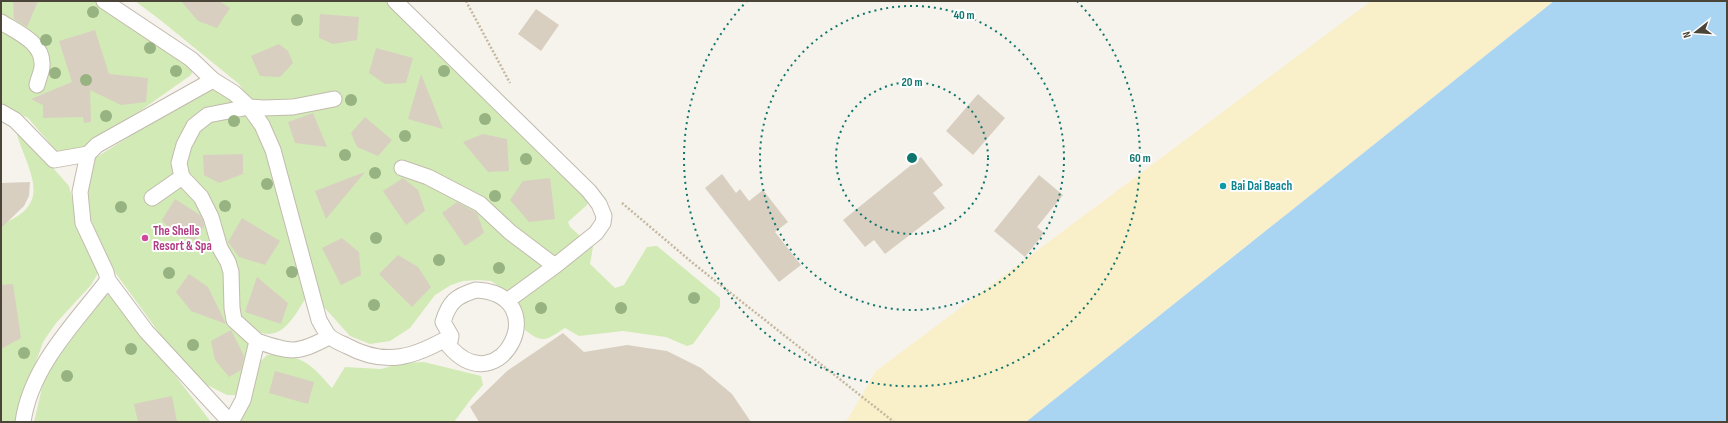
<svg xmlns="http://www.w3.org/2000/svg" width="1728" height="423" viewBox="0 0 1728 423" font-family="'Sofia Sans Condensed',sans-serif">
<rect width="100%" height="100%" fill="#f6f3ec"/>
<path fill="#d2eab5" d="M1,1H100L193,69L191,75L86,149L60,155L28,118L1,105Z
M135,1H390L588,199L587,205L568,222L570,227L593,247L590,264L615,288L624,285L647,247L657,246L720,298V307L693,344L687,346L666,337L623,331L579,336L565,328C547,339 544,345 525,330L523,318L517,303L503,289L491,281L478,280L463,281L451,285L435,295L410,328L390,341L370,344L350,336L323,306L275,135L239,84L159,19Z
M208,87L232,95L271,151L306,298C294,316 282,343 256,331L241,390L235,395H227L205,384L176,356L109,264L87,210L88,168L92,160Z
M22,133L69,186L76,214L97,264L98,273L91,285L56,323L43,342L20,407L18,422H1V224C52,205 31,176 18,138L17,134Z
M107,295H113L211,422H34L48,362L98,301Z
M282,354C308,360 314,368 332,388L345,367L381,369L402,363L424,362L481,376L483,385L471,399L454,422H237L258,364L267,355Z"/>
<path fill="#f9efc9" d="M1371,1H1554L1026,422H846L876,371Z"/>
<path fill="#a9d4f2" d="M1554,1H1727V422H1026Z"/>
<path fill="#d8cfc1" d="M13,1H38L27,27L14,19Z
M181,1H219L230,8L217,28L198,21Z
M536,9L559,25L541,51L518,34Z
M320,14L359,17L357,40L333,44L319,38Z
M95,30L109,74L148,78L146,102L121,105L90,90L91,122L84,123L83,117L43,118V105L31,99L72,82L59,41Z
M279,44L288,51L293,63L280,77L260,76L251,56Z
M376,48L413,58L406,83L385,84L369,73Z
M421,74L443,129L408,119Z
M978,94L1005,118L973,155L946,131Z
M313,113L327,147L295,143L288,122Z
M365,117L392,140L378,156L357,147L351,133Z
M483,134L507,139L509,171L488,172L463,142Z
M243,154V174L219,183L204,175L203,155Z
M921,157L943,185L933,193L945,208L885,254L874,240L865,247L843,220Z
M365,172L326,219L315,191Z
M722,174L736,193L740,189L749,201L763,190L788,222L775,232L801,265L779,282L705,188Z
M1039,175L1063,195L1037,227L1044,233L1025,257L994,231Z
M403,178L418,190L425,211L406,225L383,191Z
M550,178L555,219L529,222L510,200L523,181Z
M30,182L29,196L24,206L1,228V183Z
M175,199L200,215L203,220L204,226L195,240L174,234L162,220Z
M457,202L477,213L484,233L465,246L442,213Z
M242,218L280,241L265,265L239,257L228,242Z
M342,238L359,252L361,275L341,285L322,248Z
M398,255L418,267L431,287L412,307L379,274Z
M189,274L208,287L226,324L191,311L176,292Z
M257,277L288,303L281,324L245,312Z
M13,284L21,338L1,349V285Z
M231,330L244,356L241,370L229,377L215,360L211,341Z
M563,333L584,352L627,345L667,351L701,368L732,394L751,422H479L470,407L507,371Z
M275,371L314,382L308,404L269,393Z
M172,396L177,422H138L134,404Z"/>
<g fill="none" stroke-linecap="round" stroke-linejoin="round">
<g stroke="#c2bbae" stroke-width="17">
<path id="lane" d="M104,1L191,59L213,80L234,93L249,107L262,125L273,150L319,320C322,325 325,331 328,335C332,340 341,343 347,346C386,367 415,357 451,336
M395,1L589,191L599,204L604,216L603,223L596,233L555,266L507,301
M1,22C17,32 44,43 42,66C42,72 38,79 37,85
M213,80L97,145L88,154L80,192L83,223L106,272L108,280L146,331L230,422
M1,112L15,120L54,160L88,154
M402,168L428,177L480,204L510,232L555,266
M152,198L182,177
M476,290C556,294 501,406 449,346L451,336L443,322C449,302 456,296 476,290Z
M257,341L234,320L232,308L231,272L228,262L220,248L211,217L201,197L182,177L179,163L184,145L194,126L208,115L249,107L263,108L293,107L334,99
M23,422C31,366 75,323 108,280
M231,422L243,400L257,341C291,353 297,354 329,337"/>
</g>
<path stroke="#c4b79f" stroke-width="2.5" stroke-dasharray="2 2" stroke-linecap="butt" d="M466,1L510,83
M622,203L694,264L894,422"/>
<use href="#lane" stroke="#fff" stroke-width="15"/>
</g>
<g fill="#97b381">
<circle cx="93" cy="12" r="6"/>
<circle cx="297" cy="20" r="6"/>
<circle cx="46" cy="40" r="6"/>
<circle cx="150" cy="48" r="6"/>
<circle cx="176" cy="71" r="6"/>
<circle cx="444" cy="71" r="6"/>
<circle cx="55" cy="73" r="6"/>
<circle cx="86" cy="80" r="6"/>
<circle cx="351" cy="100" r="6"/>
<circle cx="106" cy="116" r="6"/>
<circle cx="485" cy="119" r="6"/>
<circle cx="234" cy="121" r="6"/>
<circle cx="405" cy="136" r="6"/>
<circle cx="345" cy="155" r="6"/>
<circle cx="526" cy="159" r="6"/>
<circle cx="375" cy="173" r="6"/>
<circle cx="267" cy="184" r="6"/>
<circle cx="495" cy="196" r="6"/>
<circle cx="225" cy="206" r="6"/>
<circle cx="121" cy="207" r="6"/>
<circle cx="376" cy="238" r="6"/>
<circle cx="439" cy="260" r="6"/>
<circle cx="499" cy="268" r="6"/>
<circle cx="292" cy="272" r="6"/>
<circle cx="169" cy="273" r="6"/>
<circle cx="694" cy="298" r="6"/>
<circle cx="374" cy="305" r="6"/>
<circle cx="541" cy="308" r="6"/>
<circle cx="621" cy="308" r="6"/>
<circle cx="193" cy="345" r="6"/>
<circle cx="131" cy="349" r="6"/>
<circle cx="24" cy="353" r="6"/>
<circle cx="67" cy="376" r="6"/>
</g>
<g fill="none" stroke="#0f766e" stroke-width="2" stroke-dasharray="2 4">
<circle cx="912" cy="158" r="76"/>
<circle cx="912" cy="158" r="152"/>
<path d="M1077 1A228 228 0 1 1 747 1"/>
</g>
<circle fill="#0f9aa8" stroke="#fff" stroke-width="1.5" cx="1223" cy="186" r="4"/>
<circle fill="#d1479c" stroke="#fff" stroke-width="1.5" cx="145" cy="238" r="4"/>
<g text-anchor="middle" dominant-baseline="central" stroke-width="4" stroke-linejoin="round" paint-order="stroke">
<g font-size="13" font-weight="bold" fill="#0d838f" stroke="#fff" text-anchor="start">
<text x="1231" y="186">Bai Dai Beach</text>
</g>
<g font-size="13" font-weight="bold" fill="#b23c85" stroke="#fff" text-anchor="start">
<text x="153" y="231">The Shells<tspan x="153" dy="15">Resort &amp; Spa</tspan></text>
</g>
</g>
<circle cx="912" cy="158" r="6" fill="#0f766e" stroke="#fff" stroke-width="2"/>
<g font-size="12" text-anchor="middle" font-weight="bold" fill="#0f766e" stroke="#fff" stroke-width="4" stroke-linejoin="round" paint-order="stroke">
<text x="964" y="19">40 m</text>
<text x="912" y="86">20 m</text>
<text x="1140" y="162">60 m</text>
</g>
<rect width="1728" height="423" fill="none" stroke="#4b4439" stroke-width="4"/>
<g transform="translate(1696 32) rotate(253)" stroke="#ffffff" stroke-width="3" paint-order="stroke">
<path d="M0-3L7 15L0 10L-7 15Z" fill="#4b4439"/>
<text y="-6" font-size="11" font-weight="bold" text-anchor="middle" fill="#4b4439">N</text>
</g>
</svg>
